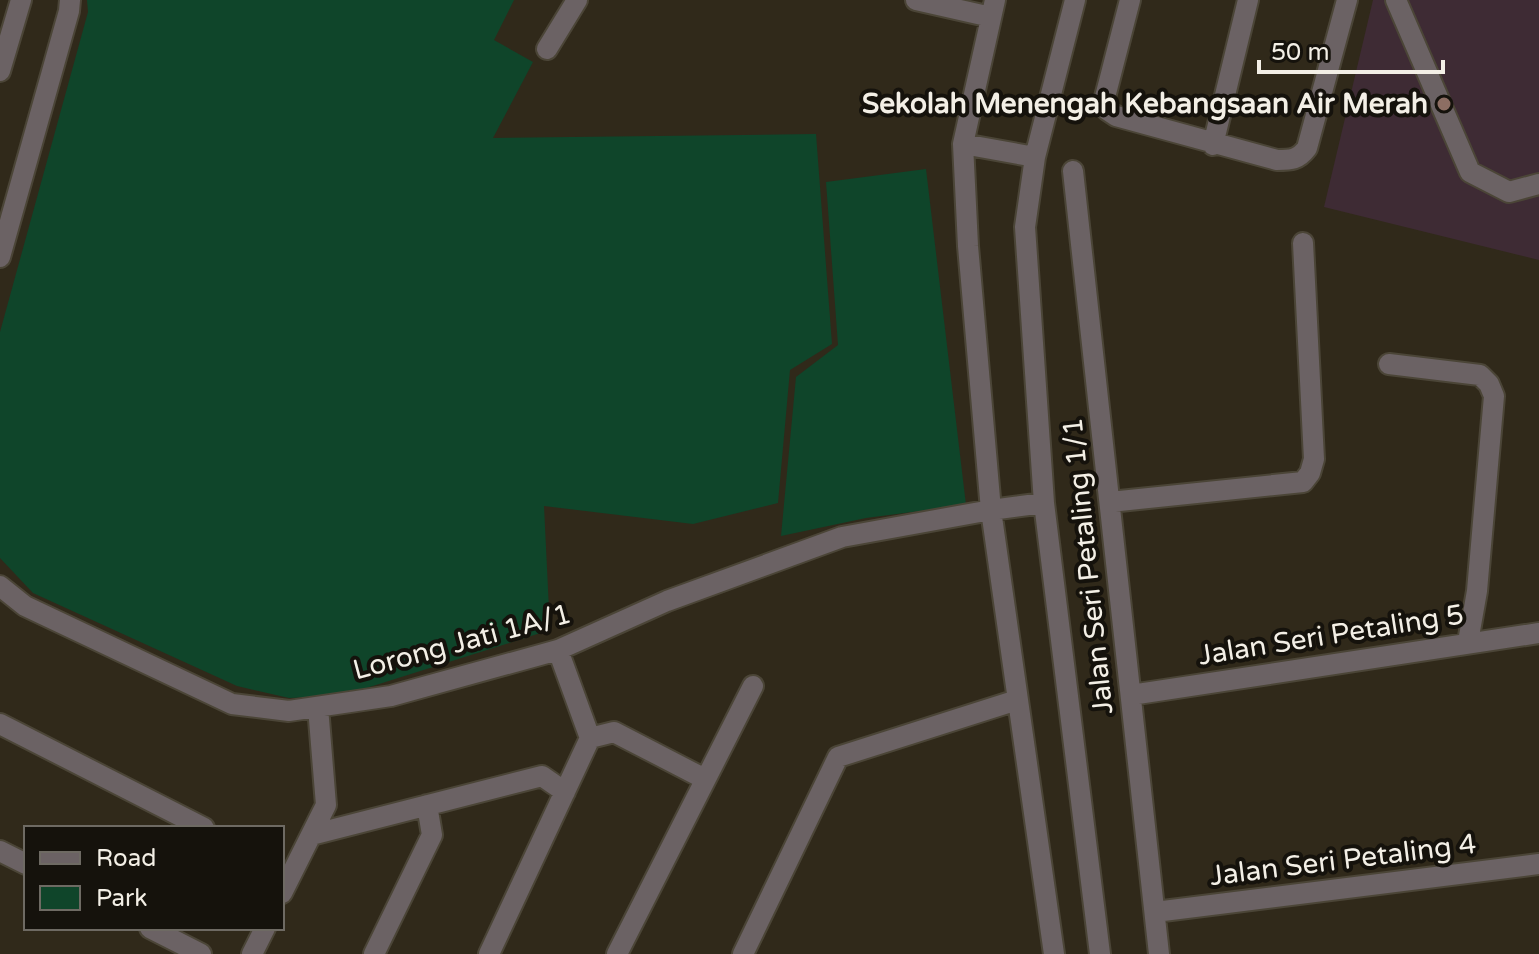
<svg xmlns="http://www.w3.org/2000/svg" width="1539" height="954" viewBox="0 0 1539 954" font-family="'Varela Round',sans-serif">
<rect width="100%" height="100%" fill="#30291a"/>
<path fill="#3e2b34" d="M1373,0H1539V260L1324,207Z"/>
<path fill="#0f452a" d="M87,0H514L494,40L533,62L493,138L816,134L832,344L790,370L778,503L693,524L544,506L550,630L341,696L289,698L237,686L33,593L0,558V332L88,12Z
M926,169L966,505L866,518L781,536L796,377L838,345L826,182Z"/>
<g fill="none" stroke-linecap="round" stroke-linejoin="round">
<g stroke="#4b4537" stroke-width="24">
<path id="minor" d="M916,0L991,17
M995,0L963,144L968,246L991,510L1054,954
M1075,0L1035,157L1025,227L1044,503L1100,954
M1130,0L1104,101L1107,110L1116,116L1277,160C1291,160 1298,160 1307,148L1347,0
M1396,0L1470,172L1509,192L1539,184
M547,49L577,0
M0,71L21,0
M963,144L1035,157
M1213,145L1248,0
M1073,171L1159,954
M0,257L69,11L70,0
M1389,364L1480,375L1489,384L1494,396L1477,591L1468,642
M1110,502L1303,482L1310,473L1314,459L1303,243
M0,586L25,606L232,704L289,711L391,696L558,650L667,601L842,537L991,510L1044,503
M1131,695L1539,633
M0,724L204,828
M590,738L614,732L705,779
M311,835L542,776L565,792
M0,851L26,864
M282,893L326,805L318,707
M1155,912L1539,864
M150,928L201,954
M252,954L265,928
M374,954L432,835L427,805
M489,954L590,738L558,650
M617,954L753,686
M743,954L838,757L1017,700"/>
</g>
<use href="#minor" stroke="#6b6264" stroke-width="20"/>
</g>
<circle fill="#8d6e63" stroke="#15120c" stroke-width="3" cx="1444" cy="104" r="8"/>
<g text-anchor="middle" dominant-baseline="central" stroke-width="8" stroke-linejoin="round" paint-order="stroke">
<g font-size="28" font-weight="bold" fill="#f3efe6" stroke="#15120c" text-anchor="end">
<text x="1428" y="104">Sekolah Menengah Kebangsaan Air Merah</text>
</g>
<g font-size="28" fill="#f3efe6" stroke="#15120c">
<text transform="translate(1088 566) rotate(-96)">Jalan Seri Petaling 1/1</text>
<text transform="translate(1331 635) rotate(-9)">Jalan Seri Petaling 5</text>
<text transform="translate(462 642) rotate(-15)">Lorong Jati 1A/1</text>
<text transform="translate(1343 860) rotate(-7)">Jalan Seri Petaling 4</text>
</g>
</g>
<rect x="24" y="826" width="260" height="104" fill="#15120c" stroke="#6e6a63" stroke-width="2"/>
<rect x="40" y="852" width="40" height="12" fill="#6b6264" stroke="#6e6a63" stroke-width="2"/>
<text x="96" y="866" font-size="24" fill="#f3efe6">Road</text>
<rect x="40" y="886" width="40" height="24" fill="#0f452a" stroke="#6e6a63" stroke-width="2"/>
<text x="96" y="906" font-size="24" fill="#f3efe6">Park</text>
<path d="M1259 60v12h184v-12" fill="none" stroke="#f3efe6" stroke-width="4"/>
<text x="1271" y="60" font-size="24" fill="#f3efe6" stroke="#15120c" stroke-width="6" paint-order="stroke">50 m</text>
</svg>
